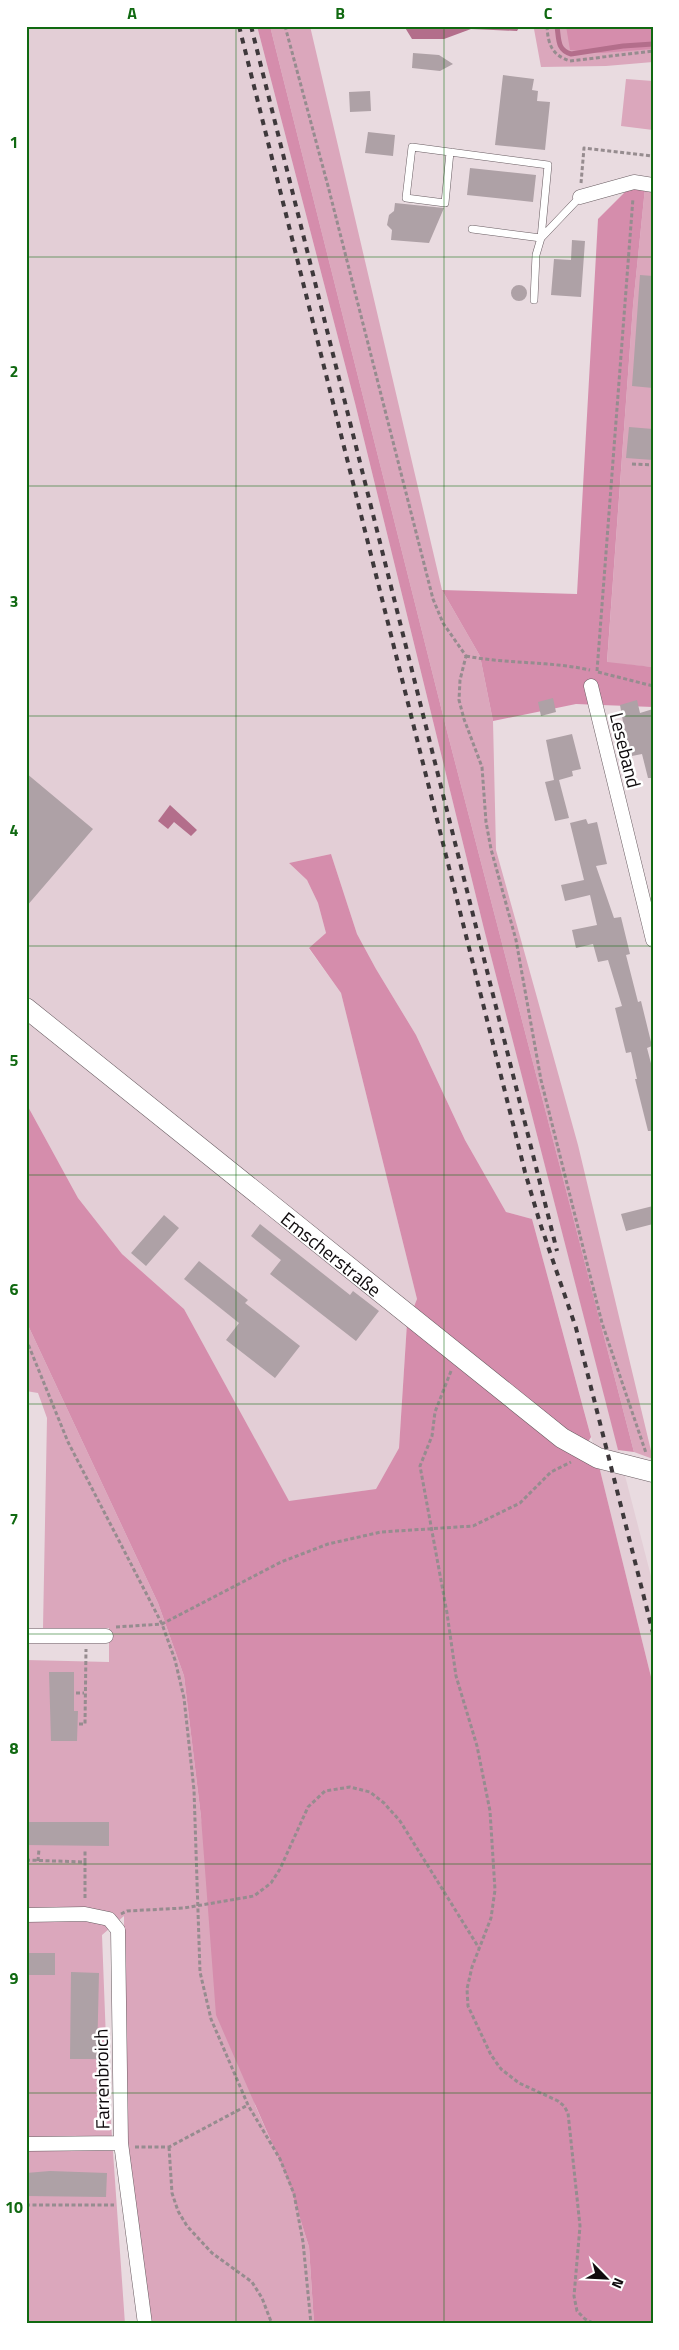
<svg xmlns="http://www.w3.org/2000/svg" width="679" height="2350" viewBox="0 0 679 2350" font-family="'Titillium Web',sans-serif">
<rect width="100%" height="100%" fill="#e9dbe0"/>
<path fill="#e3ced6" d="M26,26H257L355,403L484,929L653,1584V1685L598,1462L532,1219L506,1212L465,1140L416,1035L376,969L357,934L331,854L289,863L307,880L318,903L326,933L309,949L341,993L417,1299L407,1323L399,1448L376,1489L289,1502L184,1309L122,1254L78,1198L26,1103Z"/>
<path fill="#dba7bc" d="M270,26H310L442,590L480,656L493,721L496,850L578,1145L653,1459L634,1452L449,739Z
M507,26H653V62L606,66L541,67L534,29Z
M626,79L653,81V130L621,126Z
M645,188L653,189V667L607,663L633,306Z
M26,1321L158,1603L184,1676L201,1817L255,2105L288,2180L309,2247L314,2324H150L125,2150L124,1916L102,1935L107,2066L125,2324H26V1660L109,1662V1628H43L47,1418L38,1393L26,1391Z"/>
<path fill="#d58dac" d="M257,26H270L449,739L634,1452L618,1450L484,929L355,403Z
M566,26H653V49L601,53L570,50Z
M631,186L645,188L633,306L607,662L653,667V707L576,704L493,721L480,656L442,590L577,594L598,219Z
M331,854L357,934L376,969L416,1035L465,1140L506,1212L532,1219L591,1437L585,1447L413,1309L417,1299L341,993L309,948L326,933L318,903L307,880L289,863Z
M26,1103L78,1198L122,1254L184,1309L289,1501L376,1489L399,1448L407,1323L598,1462L653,1685V2324H314L309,2247L288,2180L216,2015L201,1817L184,1676L158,1603L26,1321Z"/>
<path fill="#b36e8b" d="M404,26H520L517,31L471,29L444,39H412Z
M170,805L197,830L191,836L174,822L168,829L158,821Z"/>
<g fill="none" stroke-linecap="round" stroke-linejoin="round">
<path stroke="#b36e8b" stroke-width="5" d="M557,26C559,39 557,50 571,54L623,46L653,44"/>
</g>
<path fill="#aea1a6" d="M413,53L439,55L453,64L440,71L412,68Z
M503,75L534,79L532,90L538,91L537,101L550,102L545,150L495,145Z
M370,91L371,111L350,112L349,92Z
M368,132L395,135L393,156L365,153Z
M470,168L536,175L533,202L467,195Z
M395,203L444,208L429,243L391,240L392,230L387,225L389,215L394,211Z
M572,240L585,241L581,297L551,295L554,259L571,260Z
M640,275L653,276V388L632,386Z
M511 293a8 8 0 1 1 16 0a8 8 0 1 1-16 0Z
M629,427L653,429V460L626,458Z
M553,698L556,712L541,716L538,702Z
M637,700L640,713L653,709V778H648L642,754L632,756L625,733L620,705Z
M572,734L581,769L572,771L573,776L559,780L569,818L555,821L545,782L554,780L546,740Z
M26,773L93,829L26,907Z
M586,819L588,824L597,822L607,864L596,866L614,918L621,917L630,954L626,955L638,1002L641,1001L652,1046L647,1048L653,1071V1131H648L635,1079H637L631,1052L626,1053L615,1008L622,1006L608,960L598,962L593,944L576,948L572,930L597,925L590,895L565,901L561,885L584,880L570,823Z
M653,1206V1224L626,1231L621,1214Z
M164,1215L179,1228L146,1266L131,1253Z
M260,1224L350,1295L353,1291L379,1311L356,1341L270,1274L281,1260L251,1236Z
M199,1261L248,1300L245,1303L300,1346L275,1378L226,1340L239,1323L184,1279Z
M49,1672H74V1711H78L77,1741H51Z
M26,1822H109V1846L26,1845Z
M26,1953H55V1975H26Z
M71,1972L99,1973L97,2059H70Z
M50,2171L107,2173L106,2197L26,2196V2173Z"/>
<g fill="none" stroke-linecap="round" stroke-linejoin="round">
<g stroke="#695d62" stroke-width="8">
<path id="lane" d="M450,152L445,203L406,198L412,147L548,165L541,238L580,197
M472,229L541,238L536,255L534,300"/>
</g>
<g stroke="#695d62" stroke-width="15">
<path id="street" d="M580,197L634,182L653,185
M591,686L653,940
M26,1636H106
M26,1915L85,1914L109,1919L118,1930L121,2143L145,2324
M26,2144L121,2143"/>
</g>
<g stroke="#695d62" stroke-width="21">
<g id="secondary">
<path id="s1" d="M26,1008L562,1438L598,1458L653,1472"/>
</g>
</g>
<path stroke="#968c8f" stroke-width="3" stroke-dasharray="4 2.5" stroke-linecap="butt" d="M285,26L328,186L433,599L443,623L466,656L460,680L459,700L464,719L482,767L486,822L491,849L516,940L541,1080L602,1323L646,1453
M547,26C548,45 552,55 570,61L653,51
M581,183L584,148L653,156
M632,464L653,465
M466,656C507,664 549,661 590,670
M597,671L633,198
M598,672L653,686
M26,1339L68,1442L162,1624L175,1660L184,1698L194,1790L200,1972L211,2019L248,2105L280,2159L294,2194L303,2242L311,2324
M451,1371L435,1412L432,1436L420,1466L447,1613L456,1676L477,1746L490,1811L495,1890L491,1918L472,1967L467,1989L468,2006L491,2055L501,2069L519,2083L558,2101L564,2106L568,2113L580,2226L574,2296L577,2311L585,2319L595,2324
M116,1627L162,1624L281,1562L328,1544L381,1532L473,1526L520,1503L551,1472L571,1462
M76,1693H84
M79,1724H85L86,1649
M26,1860L85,1862V1900
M38,1861L39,1849
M85,1862V1850
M121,1914L127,1911L184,1908L254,1896L271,1883L280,1869L308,1807L325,1791L350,1787L370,1792L384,1803L400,1821L479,1948
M135,2147H169L248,2105
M169,2147L172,2193L178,2211L187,2226L212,2253L252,2282L262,2298L272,2324
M26,2205H114"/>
<use href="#lane" stroke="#fff" stroke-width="7"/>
<use href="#street" stroke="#fff" stroke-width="14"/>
<use href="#secondary" stroke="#fff" stroke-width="20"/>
<path stroke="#3e383b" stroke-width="4" stroke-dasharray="6 6" stroke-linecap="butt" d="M239,26L525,1172L540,1223L576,1328L653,1633
M251,26L557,1251"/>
</g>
<path fill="none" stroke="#106911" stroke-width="1" stroke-opacity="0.55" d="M236,26V2324M444,26V2324M26,257H653M26,486H653M26,716H653M26,946H653M26,1175H653M26,1404H653M26,1634H653M26,1864H653M26,2093H653"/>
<g text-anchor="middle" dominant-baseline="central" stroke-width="5" stroke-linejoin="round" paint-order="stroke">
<g font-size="19" fill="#0f0b0d" stroke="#fff">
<text transform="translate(626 750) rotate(76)">Leseband</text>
<text stroke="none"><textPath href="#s1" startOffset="392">Emscherstraße</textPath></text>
<text transform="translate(101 2079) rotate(-91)">Farrenbroich</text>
</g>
</g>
<rect width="679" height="2350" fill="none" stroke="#ffffff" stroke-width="55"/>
<g transform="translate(606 2278) rotate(114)" stroke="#ffffff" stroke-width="4" paint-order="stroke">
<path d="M0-4L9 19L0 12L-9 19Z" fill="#0f0b0d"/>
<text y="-8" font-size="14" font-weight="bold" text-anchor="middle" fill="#0f0b0d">N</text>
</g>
<rect x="28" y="28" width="624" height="2294" fill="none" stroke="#106911" stroke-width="2"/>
<g font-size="16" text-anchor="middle" font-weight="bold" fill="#106911">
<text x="132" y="19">A</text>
<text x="340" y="19">B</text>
<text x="548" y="19">C</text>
<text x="14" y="148">1</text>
<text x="14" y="377">2</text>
<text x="14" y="607">3</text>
<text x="14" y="836">4</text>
<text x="14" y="1066">5</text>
<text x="14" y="1295">6</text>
<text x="14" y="1525">7</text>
<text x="14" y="1754">8</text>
<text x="14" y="1984">9</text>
<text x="14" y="2213">10</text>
</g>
</svg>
